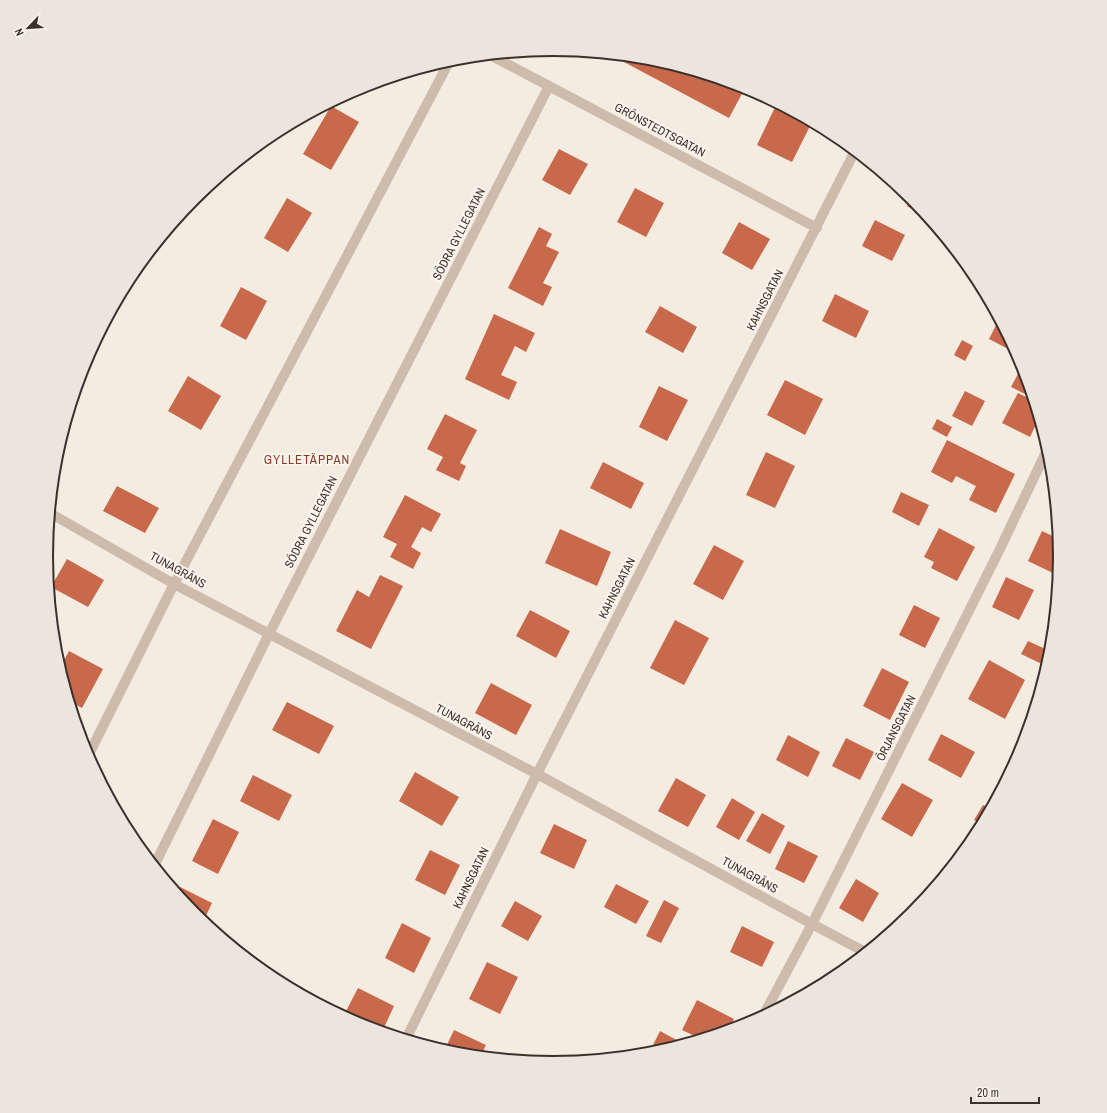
<svg xmlns="http://www.w3.org/2000/svg" width="1107" height="1113" viewBox="0 0 1107 1113" font-family="'Archivo Narrow',sans-serif">
<rect width="100%" height="100%" fill="#f4ebe1"/>
<path fill="#c8694b" d="M609,54L653,59L738,85L745,88L729,118Z
M777,103L812,122L792,162L757,145Z
M331,106L359,122L331,170L303,154Z
M559,149L588,164L570,195L542,180Z
M635,188L664,203L646,237L617,222Z
M912,197L913,198L928,217L907,206Z
M287,198L312,213L288,252L264,238Z
M875,220L905,235L892,261L862,246Z
M739,222L770,239L752,270L722,253Z
M539,227L552,234L546,246L559,252L543,283L552,287L543,306L508,288Z
M241,287L267,301L246,340L220,326Z
M835,294L869,311L856,338L822,321Z
M660,306L697,327L683,353L645,332Z
M494,314L535,333L526,352L515,346L501,375L517,382L509,400L465,379Z
M999,319L1017,352L1016,353L989,339Z
M962,340L973,346L965,361L954,355Z
M1022,366L1024,367L1033,398L1011,387Z
M188,376L221,396L201,430L168,411Z
M785,380L823,399L805,435L767,415Z
M659,386L688,400L667,441L639,427Z
M965,391L985,401L972,426L952,416Z
M1018,393L1034,401L1039,418L1030,437L1002,423Z
M445,414L477,430L460,463L466,466L459,481L436,470L443,457L427,449Z
M937,419L952,427L947,437L932,429Z
M947,440L1015,474L996,513L969,500L976,486L956,476L952,483L931,472Z
M766,452L795,466L775,508L746,495Z
M603,462L644,483L631,509L590,488Z
M117,486L159,508L145,533L103,511Z
M901,492L929,505L919,526L892,512Z
M405,495L441,514L431,532L422,527L411,547L421,553L413,569L390,557L397,544L383,537Z
M939,528L975,547L957,581L931,568L934,562L924,557Z
M560,529L611,552L597,586L545,563Z
M1042,531L1059,539L1061,557L1060,568L1057,575L1028,561Z
M714,545L744,561L723,600L693,584Z
M67,559L104,580L88,607L51,587Z
M380,575L403,586L371,649L336,631L357,590L369,597Z
M1006,577L1034,590L1019,620L992,607Z
M914,605L940,618L925,648L899,635Z
M530,610L570,631L556,658L516,636Z
M675,620L709,638L684,685L650,668Z
M1028,641L1052,652L1048,667L1021,654Z
M69,651L103,669L82,708L69,701L60,668Z
M989,660L1025,680L1005,719L968,699Z
M882,668L909,682L890,720L863,706Z
M491,683L532,705L516,735L475,713Z
M287,702L334,726L319,754L272,730Z
M941,734L975,752L961,778L928,760Z
M788,735L820,752L808,777L776,760Z
M846,738L874,752L860,780L832,766Z
M415,772L459,797L442,826L399,801Z
M253,775L292,795L279,821L240,801Z
M676,778L706,795L688,827L658,811Z
M902,783L933,800L912,837L881,819Z
M732,798L755,812L739,840L716,827Z
M983,805L991,809L983,825L974,820Z
M762,813L785,826L770,854L746,841Z
M213,819L239,832L218,874L192,861Z
M554,824L587,840L574,869L540,853Z
M788,841L818,856L804,883L775,869Z
M430,850L460,865L445,895L415,880Z
M856,879L879,893L863,922L839,908Z
M616,884L649,901L636,924L604,907Z
M180,887L212,903L203,922L194,915L177,894Z
M664,900L679,908L661,943L646,936Z
M515,901L542,916L528,941L501,926Z
M402,923L431,938L414,973L385,958Z
M742,926L774,942L762,967L730,952Z
M487,962L518,977L500,1014L469,999Z
M358,988L394,1006L382,1032L359,1025L343,1017Z
M697,1000L734,1019L728,1031L701,1039L682,1030Z
M454,1030L486,1045L480,1057L454,1054L444,1051Z
M660,1031L682,1043L681,1046L655,1054L650,1051Z"/>
<g fill="none" stroke-linecap="round" stroke-linejoin="round">
<path stroke="#cdbbac" stroke-width="10" d="M490,55L549,86L817,228
M50,513L174,584L537,774L812,924L867,953
M88,756L174,584L450,60
M154,866L269,634L549,86
M762,1018L812,924L998,553L1048,448
M406,1039L537,774L855,151"/>
</g>
<g text-anchor="middle" dominant-baseline="central" stroke-width="4" stroke-linejoin="round" paint-order="stroke">
<g font-size="12" fill="#3b302b" stroke="#fbf5ee">
<text transform="translate(660 130) rotate(28)">GRÖNSTEDTSGATAN</text>
<text transform="translate(459 234) rotate(-63)">SÖDRA GYLLEGATAN</text>
<text transform="translate(765 300) rotate(-63)">KAHNSGATAN</text>
<text transform="translate(311 522) rotate(-63)">SÖDRA GYLLEGATAN</text>
<text transform="translate(178 570) rotate(29)">TUNAGRÄNS</text>
<text transform="translate(617 588) rotate(-63)">KAHNSGATAN</text>
<text transform="translate(464 722) rotate(28)">TUNAGRÄNS</text>
<text transform="translate(896 728) rotate(-63)">ÖRJANSGATAN</text>
<text transform="translate(750 875) rotate(29)">TUNAGRÄNS</text>
<text transform="translate(471 878) rotate(-64)">KAHNSGATAN</text>
</g>
<g font-size="13" letter-spacing="1" fill="#8c3b22" stroke="#fbf5ee">
<text x="307" y="459">GYLLETÄPPAN</text>
</g>
</g>
<path d="M0 0H1107V1113H0ZM53 556a500 500 0 1 1 1000 0a500 500 0 1 1-1000 0Z" fill="#ece5de" fill-rule="evenodd"/>
<path fill="none" stroke="#3b302b" stroke-width="2" d="M53 556a500 500 0 1 1 1000 0a500 500 0 1 1-1000 0Z"/>
<g transform="translate(28 28) rotate(245)" stroke="#fbf5ee" stroke-width="3" paint-order="stroke">
<path d="M0-3L7 15L0 10L-7 15Z" fill="#3b302b"/>
<text y="-6" font-size="11" font-weight="bold" text-anchor="middle" fill="#3b302b">N</text>
</g>
<path d="M971 1097v6h68v-6" fill="none" stroke="#3b302b" stroke-width="2"/>
<text x="977" y="1097" font-size="12" fill="#3b302b" stroke="#fbf5ee" stroke-width="3" paint-order="stroke">20 m</text>
</svg>
